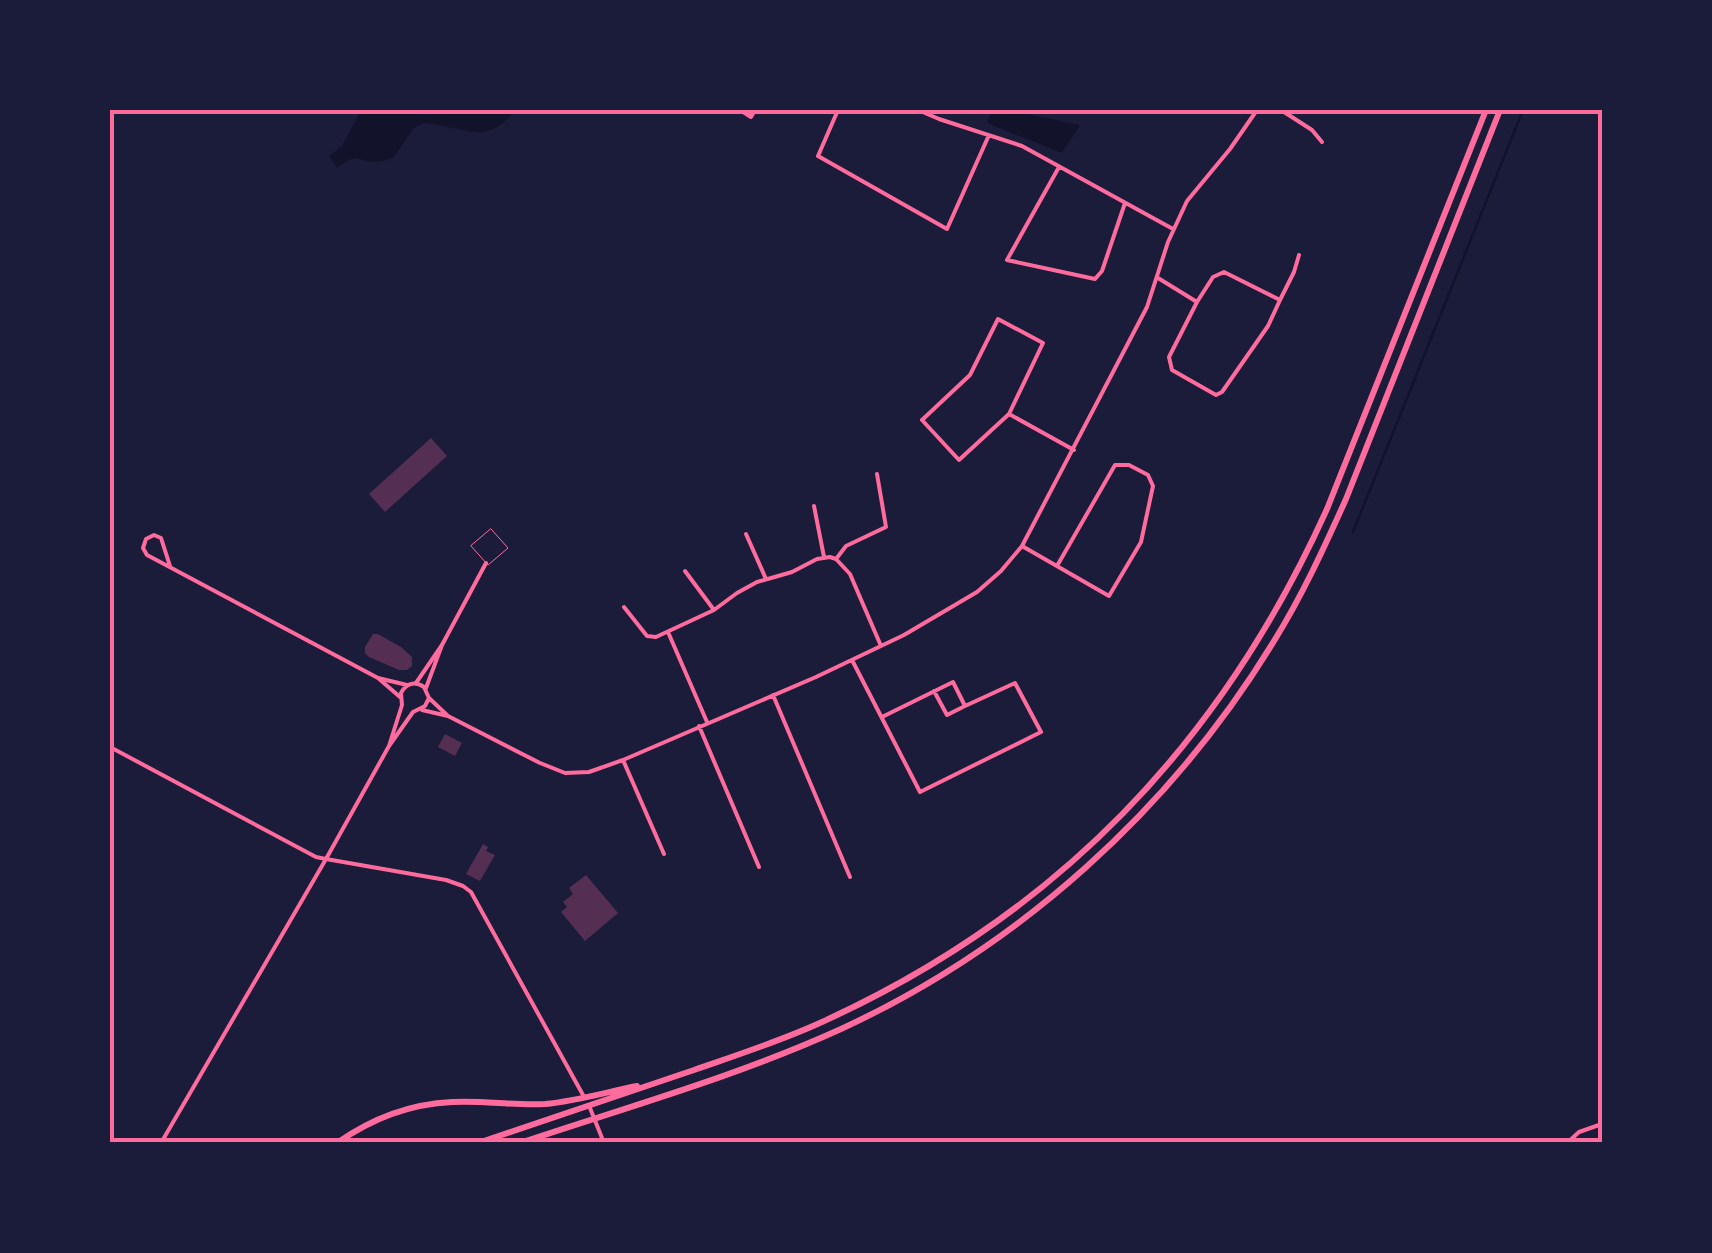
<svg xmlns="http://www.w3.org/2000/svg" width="1712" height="1253" viewBox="0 0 1712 1253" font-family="Bitter,serif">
<rect width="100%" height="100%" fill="#1b1b3a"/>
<path fill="#12122b" d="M361,110H515C485,149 463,125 423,123L414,128L393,158C388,159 382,162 376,162C354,161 359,152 337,168L329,156L342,146Z
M992,110H1008L1080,125L1062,153L987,123Z"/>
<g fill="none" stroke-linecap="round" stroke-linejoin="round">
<path stroke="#12122b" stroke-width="2.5" d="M1353,532L1523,110"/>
</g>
<path fill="#542f53" d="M431,438L447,456L385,512L369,494Z
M373,634H378L401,647L412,657V666L407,670H399L369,657L365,653V647Z
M445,734L462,743L455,756L438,747Z
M483,844L488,847L486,851L495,855L480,881L466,874Z
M586,875L618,913L585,941L561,912L567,907L563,902L573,894L569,888Z"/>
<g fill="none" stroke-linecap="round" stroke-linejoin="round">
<path stroke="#ff6b9d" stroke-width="1" d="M491,529L508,548L488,565L471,546Z"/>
<path stroke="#ff6b9d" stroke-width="4" d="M740,110L751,117L755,110
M838,110L818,156L947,229L989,135
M918,110L939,119L1022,146L1173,229
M1281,110L1312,130L1322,142
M1059,167L1007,260L1095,279L1102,271L1125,203
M1158,278L1197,302L1213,277L1224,272L1280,300L1294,272L1299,255
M1197,302L1169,357L1172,370L1216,395L1222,392L1268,326L1280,300
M1009,414L959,460L922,420L970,375L998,319L1043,343L1009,414L1074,450
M814,506L824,557
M746,534L766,579
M1022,546L1109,596L1141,542L1153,486L1148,475L1129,465H1115L1057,566
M836,559L846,546L886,527L877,474
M170,566L161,538L154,535L146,539L143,548L147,555L378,678L407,685
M685,571L714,610
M624,607L647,636L656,637L714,610L737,593L757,582L792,572L817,559L830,557L836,559L850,574L881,646
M668,632L707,722
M852,660L920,792L1041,732L1015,683L965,706L953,682L882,717
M378,678L400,697
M416,683L442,645L486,563
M426,688L442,645
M934,691L947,715L963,707
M773,695L850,877
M422,710L448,716L540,763L565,773L589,772L623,760L816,677L904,635L977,592L1001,571L1022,546L1147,307L1168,242L1187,201L1230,149L1257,110
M699,726L759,867
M389,746L402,705L401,693C406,683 415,681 424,687L429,698L448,716
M110,747L316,857L326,859L389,746L413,712L425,706L429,698
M623,760L664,854
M1567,1143L1579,1132L1602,1124"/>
<path stroke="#ff6b9d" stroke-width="4" d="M590,1108L604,1143
M161,1143L326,859L446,880L463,886L471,892L583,1095"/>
<path stroke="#ff6b9d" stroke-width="6" d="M337,1143C371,1119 410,1104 452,1102C483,1100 514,1106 545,1104C576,1101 607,1092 637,1086
M478,1143C550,1119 622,1095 694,1070C737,1055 781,1041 822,1022C1057,915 1221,744 1327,509L1486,110
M520,1143C627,1107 738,1076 841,1029C1020,946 1171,810 1274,641C1302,596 1324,548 1346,499L1500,110"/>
</g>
<rect width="1712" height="1253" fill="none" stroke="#1b1b3a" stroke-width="225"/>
<rect x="112" y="112" width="1488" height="1028" fill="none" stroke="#ff6b9d" stroke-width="4"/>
</svg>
